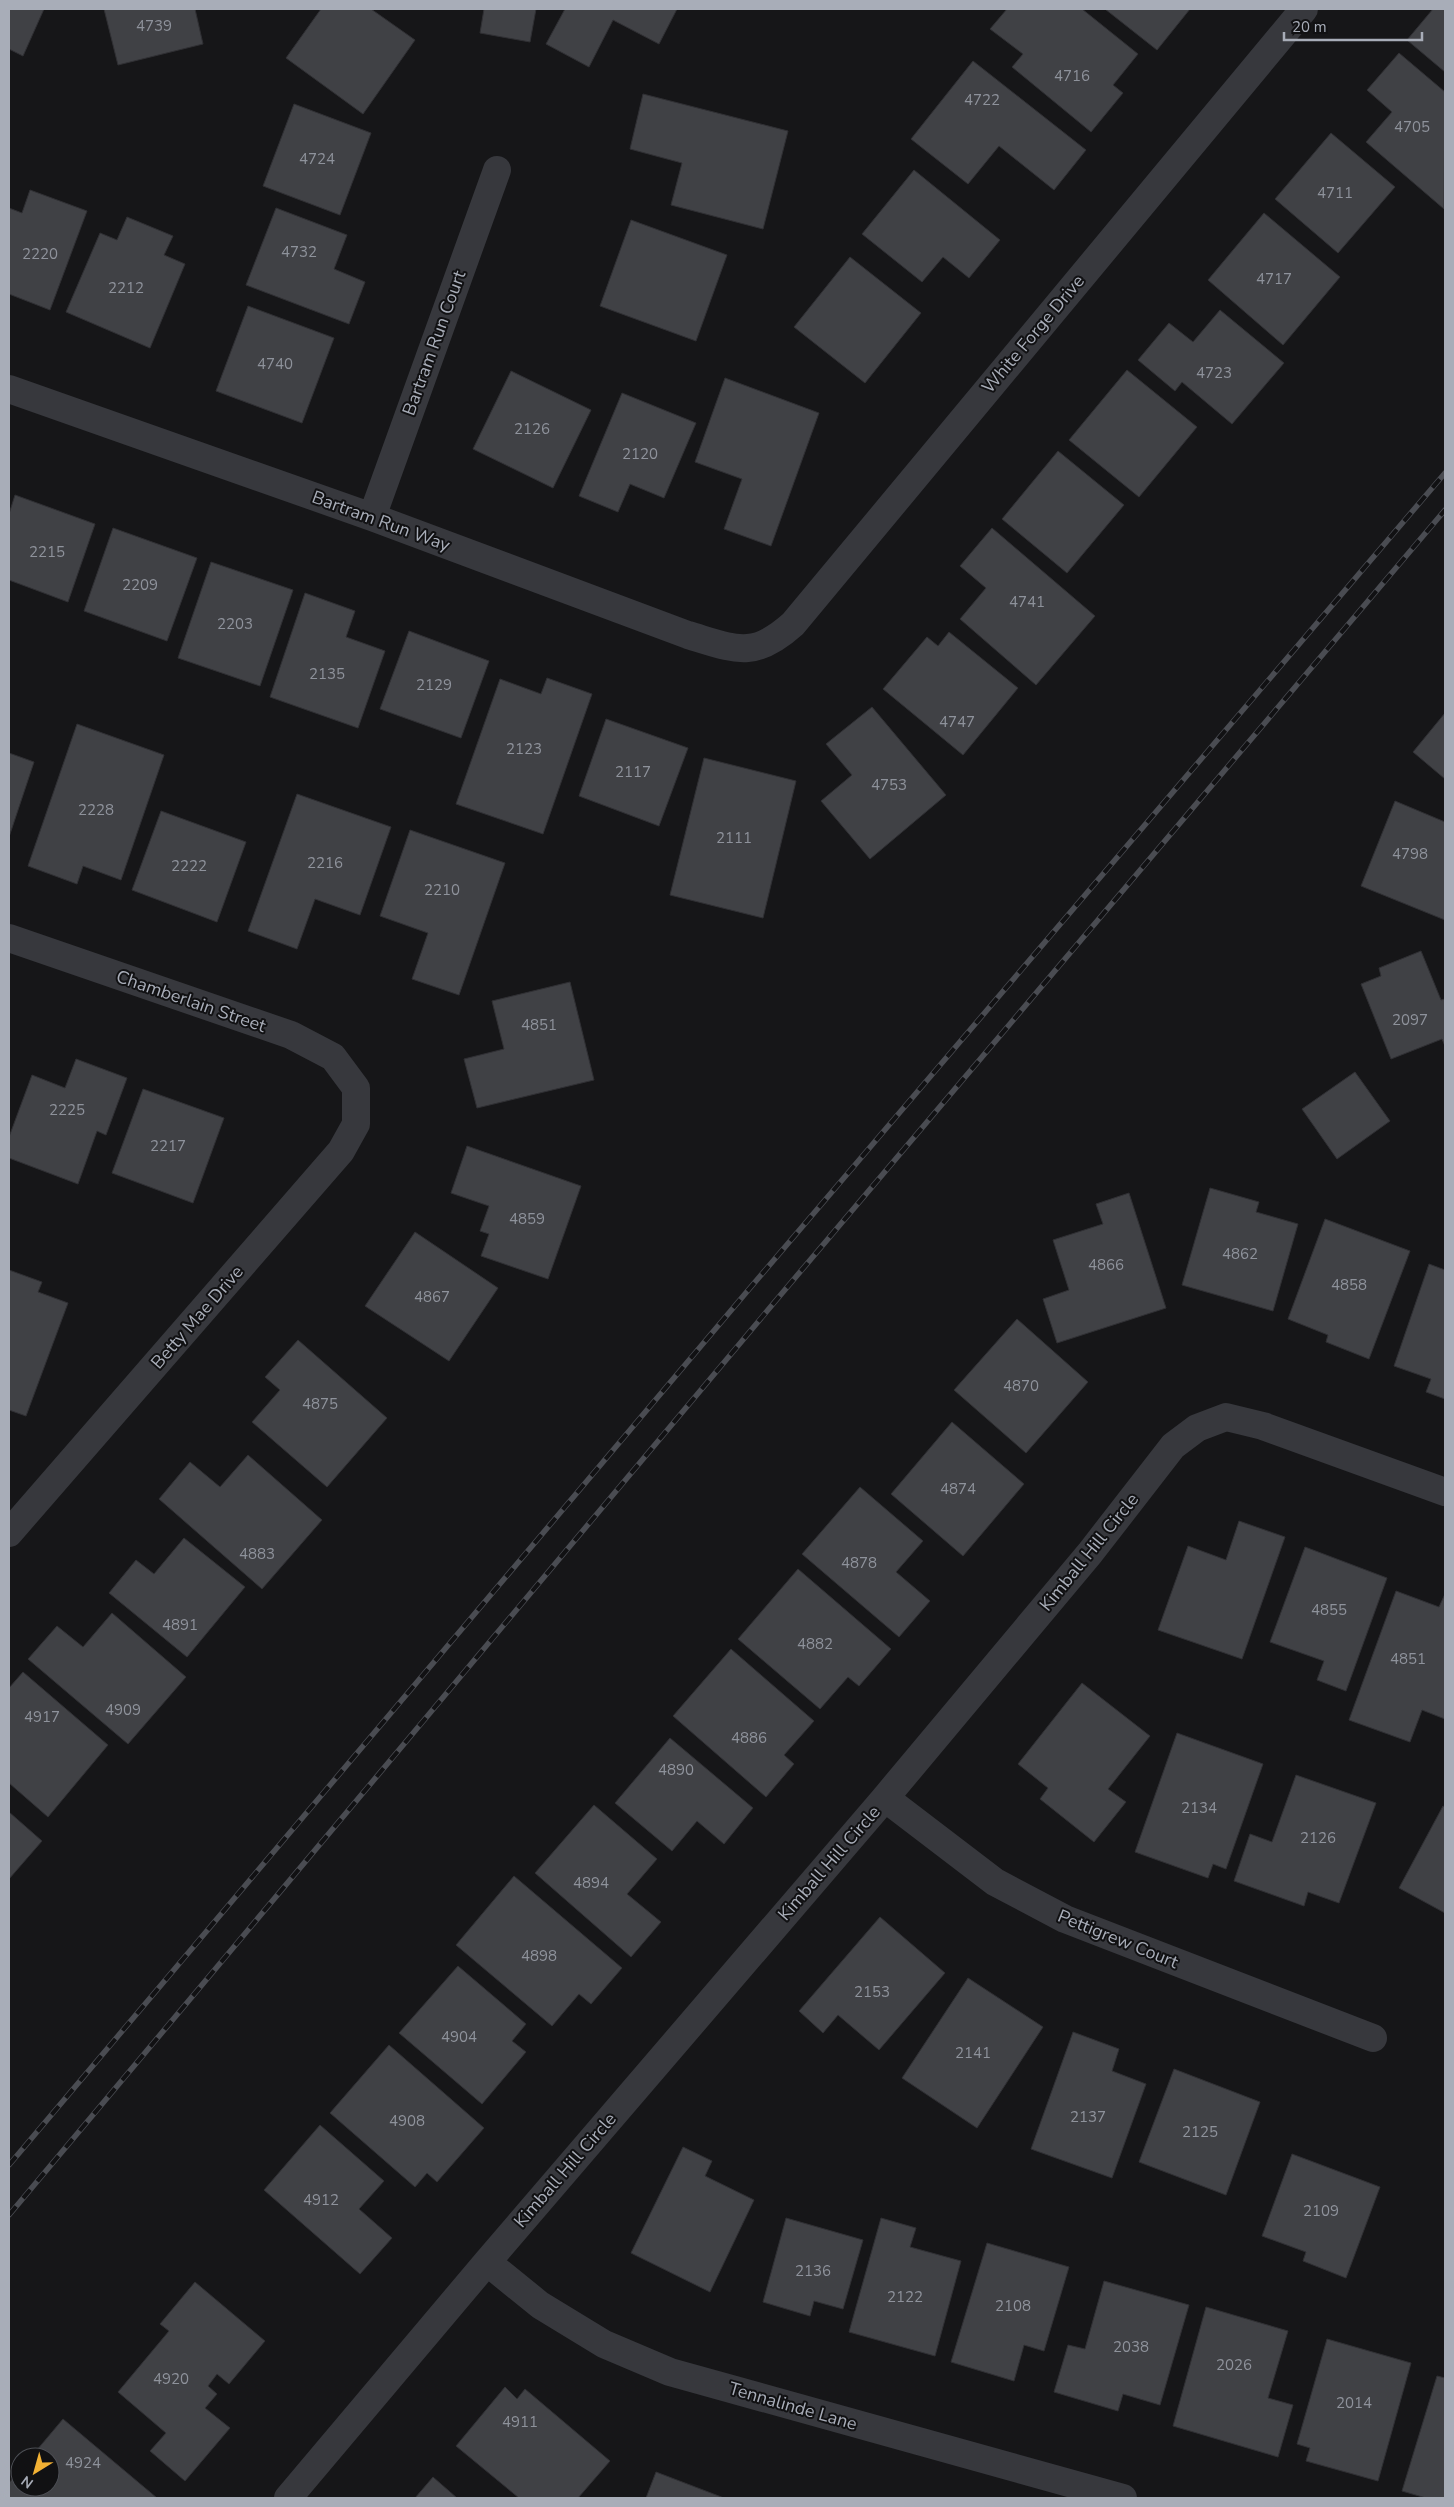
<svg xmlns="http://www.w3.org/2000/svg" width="1454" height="2507" viewBox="0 0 1454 2507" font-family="'Nunito Sans',sans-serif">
<rect width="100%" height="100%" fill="#161618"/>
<path fill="#404145" stroke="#303034" d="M9,9H44L23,56L9,49Z
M104,9H195L203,44L118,65Z
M321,9H371L415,40L363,114L286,58Z
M484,9H536L530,42L480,33Z
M565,9H677L659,44L613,20L589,67L546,44Z
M1007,9H1082L1138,54L1113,85L1123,93L1091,132L1012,67L1023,54L990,29Z
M1105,9H1190L1157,50Z
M1433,9H1445V72L1407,40Z
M1399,53L1445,92L1444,209L1366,142L1392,112L1367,90Z
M973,61L1086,150L1054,190L999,146L968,184L911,139Z
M643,94L788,131L763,229L671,205L682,163L630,149Z
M294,104L371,133L340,215L263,186Z
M1331,133L1395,187L1338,253L1275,199Z
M914,170L1000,240L969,278L943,257L922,282L862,234Z
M30,190L87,211L50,310L9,294V208L22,213Z
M276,208L347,235L334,269L365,282L349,324L246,285Z
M1264,213L1340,277L1283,345L1208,280Z
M127,217L173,236L164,255L185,264L150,348L66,312L100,233L117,240Z
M631,220L727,255L696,341L600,306Z
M850,257L921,313L865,383L794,327Z
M248,306L334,338L302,423L216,391Z
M1220,310L1284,363L1232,424L1182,382L1175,391L1138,360L1169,323L1193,342Z
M1127,370L1197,427L1139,497L1069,440Z
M511,371L591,410L553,488L473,449Z
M725,378L819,413L771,546L724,529L742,479L695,462Z
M622,393L696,423L664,498L630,484L618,512L579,496Z
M1058,451L1124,505L1067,573L1002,519Z
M15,495L95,524L68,602L9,580V514Z
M113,528L197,558L167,641L84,611Z
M992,528L1095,616L1036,685L960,619L986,588L960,566Z
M211,562L293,590L260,686L178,658Z
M305,593L355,611L346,637L385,651L358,728L270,697Z
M409,631L489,661L461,738L380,709Z
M949,632L1018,688L963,755L883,689L927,637L938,646Z
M547,678L592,694L543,834L456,804L500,679L541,694Z
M872,707L946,795L870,859L821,801L852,775L826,744Z
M1445,713V779L1413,752Z
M606,719L688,748L659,826L579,796Z
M77,724L164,755L121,880L83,866L77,884L28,866Z
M9,753L34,762L9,837Z
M704,758L796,781L763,918L670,895Z
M297,794L391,827L360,915L315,899L297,949L248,931Z
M1395,801L1445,822V920L1361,886Z
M161,811L246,842L217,922L132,890Z
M410,830L505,863L459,995L412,979L428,933L380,916Z
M1421,951L1441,1000L1445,999V1046L1442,1039L1391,1059L1361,984L1381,976L1379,968Z
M570,982L594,1080L477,1108L464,1059L504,1049L492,1001Z
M76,1059L127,1078L106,1135L97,1131L78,1184L9,1158V1137L32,1075L65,1088Z
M1355,1072L1390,1121L1337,1159L1302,1109Z
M143,1089L224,1118L193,1203L112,1173Z
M467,1146L581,1186L548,1279L481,1256L489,1234L480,1231L489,1206L451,1193Z
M1210,1188L1259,1202L1256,1212L1298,1224L1273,1311L1182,1285Z
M1129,1193L1166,1308L1057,1343L1043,1299L1069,1290L1053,1240L1103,1224L1096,1204Z
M1325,1219L1410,1251L1369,1359L1326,1342L1328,1335L1288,1319Z
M415,1232L498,1288L449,1361L365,1306Z
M1429,1264L1445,1270V1399L1426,1392L1431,1379L1394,1366Z
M9,1270L42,1282L38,1292L68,1303L26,1416L9,1410Z
M1017,1319L1088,1382L1026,1453L954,1390Z
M298,1340L387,1418L327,1487L252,1422L280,1390L265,1377Z
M952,1422L1024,1484L963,1556L891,1494Z
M248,1455L322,1520L262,1589L159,1499L190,1462L220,1487Z
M860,1487L923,1541L896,1572L930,1601L899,1637L802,1554Z
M1239,1521L1285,1537L1242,1659L1158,1630L1188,1546L1226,1560Z
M184,1538L245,1587L187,1657L109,1593L136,1560L154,1574Z
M1305,1547L1387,1578L1346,1691L1317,1680L1324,1661L1270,1642Z
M798,1569L891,1649L859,1686L848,1677L820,1709L738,1639Z
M1396,1591L1439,1607L1445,1594V1719L1422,1710L1410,1742L1349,1720Z
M112,1613L186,1677L128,1744L28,1659L57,1626L83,1647Z
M731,1649L814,1721L784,1755L794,1764L766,1797L673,1716Z
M23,1672L108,1745L48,1817L9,1783V1688Z
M1082,1683L1150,1736L1108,1789L1126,1802L1094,1842L1040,1799L1048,1788L1018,1764Z
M1177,1733L1263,1764L1226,1869L1213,1864L1208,1878L1135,1852Z
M670,1738L753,1808L724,1844L697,1821L672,1851L615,1803Z
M1296,1775L1376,1803L1339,1903L1308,1892L1304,1906L1234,1881L1250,1834L1272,1842Z
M594,1805L657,1859L627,1894L661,1922L631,1957L535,1873Z
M1443,1806L1445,1807V1913L1399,1888Z
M9,1812L42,1841L9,1879Z
M514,1876L622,1968L591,2004L579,1994L552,2026L456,1945Z
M880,1917L945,1973L879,2050L838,2015L823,2033L799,2011Z
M458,1966L526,2024L512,2041L526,2052L482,2104L399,2033Z
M968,1978L1043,2027L977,2128L902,2078Z
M1073,2032L1119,2049L1112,2071L1146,2084L1112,2178L1031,2149Z
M389,2045L484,2128L437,2182L427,2173L415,2187L330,2113Z
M1174,2069L1260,2102L1226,2195L1139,2162Z
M320,2125L384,2181L359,2209L392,2238L360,2274L264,2190Z
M683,2147L712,2161L705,2176L754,2200L710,2292L631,2253Z
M1292,2154L1380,2187L1346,2278L1303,2261L1306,2252L1262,2236Z
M786,2218L863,2240L843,2309L814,2301L810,2316L763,2302Z
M881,2218L916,2228L910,2247L961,2261L935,2356L849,2332Z
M987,2243L1069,2267L1044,2351L1024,2345L1014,2381L951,2362Z
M1104,2281L1189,2305L1160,2405L1123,2394L1118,2411L1054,2392L1068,2345L1085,2349Z
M195,2282L265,2341L229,2384L217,2374L208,2386L217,2394L205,2408L230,2428L185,2481L150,2451L166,2433L118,2392L169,2331L160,2324Z
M1206,2307L1288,2331L1268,2398L1293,2405L1278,2457L1173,2426Z
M1327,2339L1411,2363L1378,2481L1306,2461L1310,2448L1297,2444Z
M1437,2376L1445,2378V2498H1426L1402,2491Z
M505,2387L517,2399L525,2389L610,2461L578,2498H519L456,2446Z
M63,2419L157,2498H9V2483L20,2470V2487H50V2457H31Z
M656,2472L724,2498H646Z
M433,2477L457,2498H415Z"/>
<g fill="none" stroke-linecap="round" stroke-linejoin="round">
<path stroke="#37383d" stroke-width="28" d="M9,389L372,517L688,635C735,649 753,660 793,624L1304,9
M372,517L497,170
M9,938L291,1035L333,1057L356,1088V1124L341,1151L9,1533
M885,1798L995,1882L1065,1919L1373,2038
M487,2262L540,2305L604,2344L670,2372L1123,2498
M288,2498L487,2262L885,1798L1090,1553L1173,1446L1197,1428L1226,1417L1263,1426L1445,1492"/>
<g stroke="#4a4c52" stroke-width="5.5">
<path id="rail" d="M9,2165L750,1288L1445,473
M9,2215L778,1298L1445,510"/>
</g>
<use href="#rail" stroke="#111113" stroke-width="4" stroke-dasharray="11" stroke-linecap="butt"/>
</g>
<g text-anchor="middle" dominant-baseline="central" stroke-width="4" stroke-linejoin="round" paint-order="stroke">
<g font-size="15" fill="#8e929b">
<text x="154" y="26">4739</text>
<text x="1072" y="76">4716</text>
<text x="982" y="100">4722</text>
<text x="1412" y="127">4705</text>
<text x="317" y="159">4724</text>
<text x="1335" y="193">4711</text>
<text x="299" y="252">4732</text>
<text x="40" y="254">2220</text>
<text x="1274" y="279">4717</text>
<text x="126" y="288">2212</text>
<text x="275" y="364">4740</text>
<text x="1214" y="373">4723</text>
<text x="532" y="429">2126</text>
<text x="640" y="454">2120</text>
<text x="47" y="552">2215</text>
<text x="140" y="585">2209</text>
<text x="1027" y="602">4741</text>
<text x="235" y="624">2203</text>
<text x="327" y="674">2135</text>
<text x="434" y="685">2129</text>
<text x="957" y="722">4747</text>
<text x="524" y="749">2123</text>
<text x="633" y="772">2117</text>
<text x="889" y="785">4753</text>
<text x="96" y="810">2228</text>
<text x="734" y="838">2111</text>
<text x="1410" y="854">4798</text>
<text x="325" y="863">2216</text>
<text x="189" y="866">2222</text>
<text x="442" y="890">2210</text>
<text x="1410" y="1020">2097</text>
<text x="539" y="1025">4851</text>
<text x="67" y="1110">2225</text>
<text x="168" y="1146">2217</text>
<text x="527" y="1219">4859</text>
<text x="1240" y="1254">4862</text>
<text x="1106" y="1265">4866</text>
<text x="1349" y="1285">4858</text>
<text x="432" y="1297">4867</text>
<text x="1021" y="1386">4870</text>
<text x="320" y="1404">4875</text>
<text x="958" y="1489">4874</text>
<text x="257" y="1554">4883</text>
<text x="859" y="1563">4878</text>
<text x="1329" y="1610">4855</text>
<text x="180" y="1625">4891</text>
<text x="815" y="1644">4882</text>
<text x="1408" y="1659">4851</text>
<text x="123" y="1710">4909</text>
<text x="42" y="1717">4917</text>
<text x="749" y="1738">4886</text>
<text x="676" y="1770">4890</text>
<text x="1199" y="1808">2134</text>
<text x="1318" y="1838">2126</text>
<text x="591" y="1883">4894</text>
<text x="539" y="1956">4898</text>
<text x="872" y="1992">2153</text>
<text x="459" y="2037">4904</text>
<text x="973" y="2053">2141</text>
<text x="1088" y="2117">2137</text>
<text x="407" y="2121">4908</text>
<text x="1200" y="2132">2125</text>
<text x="321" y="2200">4912</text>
<text x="1321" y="2211">2109</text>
<text x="813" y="2271">2136</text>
<text x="905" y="2297">2122</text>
<text x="1013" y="2306">2108</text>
<text x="1131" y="2347">2038</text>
<text x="1234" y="2365">2026</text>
<text x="171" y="2379">4920</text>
<text x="1354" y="2403">2014</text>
<text x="520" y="2422">4911</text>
<text x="83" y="2463">4924</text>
</g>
<g font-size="18" fill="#a8adb8" stroke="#111113">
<text transform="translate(1033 334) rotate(-50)">White Forge Drive</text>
<text transform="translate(434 343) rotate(-70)">Bartram Run Court</text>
<text transform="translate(381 521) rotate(20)">Bartram Run Way</text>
<text transform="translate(191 1001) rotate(19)">Chamberlain Street</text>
<text transform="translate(197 1317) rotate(-49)">Betty Mae Drive</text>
<text transform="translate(1089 1552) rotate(-51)">Kimball Hill Circle</text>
<text transform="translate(829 1863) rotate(-49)">Kimball Hill Circle</text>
<text transform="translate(1118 1939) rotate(22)">Pettigrew Court</text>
<text transform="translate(565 2170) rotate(-49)">Kimball Hill Circle</text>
<text transform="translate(793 2406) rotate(16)">Tennalinde Lane</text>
</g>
</g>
<rect width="1454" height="2507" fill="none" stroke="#a8adb8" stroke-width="20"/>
<g transform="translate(35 2472) rotate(217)"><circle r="24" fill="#111113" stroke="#4d4f55"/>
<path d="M0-4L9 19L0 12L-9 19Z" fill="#f2b134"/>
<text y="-8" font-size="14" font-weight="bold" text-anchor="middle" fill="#a8adb8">N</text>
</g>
<path d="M1284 32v8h138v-8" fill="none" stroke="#a8adb8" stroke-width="2.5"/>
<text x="1292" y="32" font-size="15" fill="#a8adb8" stroke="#111113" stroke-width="4" paint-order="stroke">20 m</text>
</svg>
